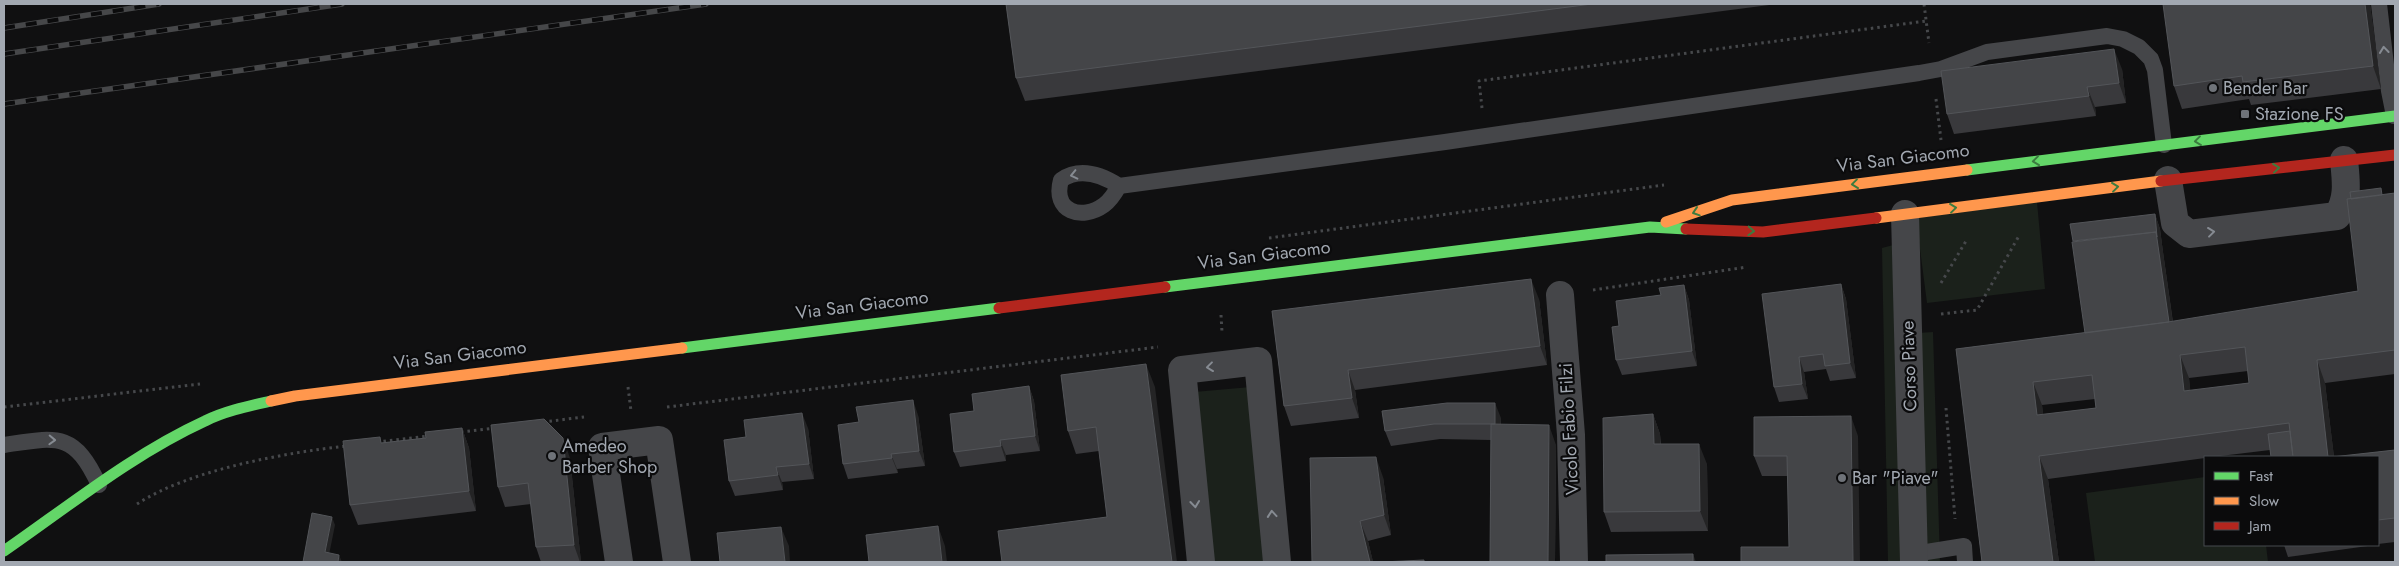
<svg xmlns="http://www.w3.org/2000/svg" width="2399" height="566" viewBox="0 0 2399 566" font-family="Jost,sans-serif">
<rect width="100%" height="100%" fill="#101011"/>
<path fill="#1b211b" d="M2037,202L2045,289L1927,303L1916,218Z
M1897,244L1903,562H1888L1882,248Z
M1933,332L1940,562H1924L1917,333Z
M1251,387L1267,562H1210L1194,392Z
M2205,477V545H2266L2268,562H2095L2086,493Z"/>
<g fill="none" stroke-linecap="round" stroke-linejoin="round">
<path stroke="#46484b" stroke-width="3" stroke-dasharray="2.5 4" stroke-linecap="butt" d="M1924,4L1929,43
M1936,99L1941,140
M1482,108L1479,81L1926,21
M1269,238L1664,185
M1941,283L1966,241
M1593,290L1747,267
M1941,314L1977,310L2020,234
M1221,315L1222,332
M628,387L631,411
M4,407L200,384
M667,407L1158,347
M1946,408L1955,519
M543,422L584,417
M461,432L495,428
M377,442L428,436
M137,504C189,470 284,453 346,446"/>
<path stroke="#454649" stroke-width="16" d="M2379,4L2389,91L2394,116
M1119,186C1115,193 1111,200 1104,205C1082,221 1052,212 1061,180C1080,167 1102,175 1119,186L1445,142L1919,73L1941,69L1987,52L2107,36L2123,39L2139,47L2151,59L2155,70L2164,145
M4,445C57,437 74,431 99,485
M1914,554L1964,546L1965,562"/>
<path stroke="#454649" stroke-width="28" d="M2168,180L2175,223L2189,234L2337,216C2349,199 2346,181 2344,160
M1905,214L1914,562
M1560,295L1571,435L1574,562
M619,562L602,447L659,440L677,562
M1201,562L1182,370L1258,361L1277,562"/>
<path stroke="#63d668" stroke-width="11" d="M1967,170L2395,116
M1165,287L1650,227L1686,229
M682,348L999,308
M4,551C69,506 133,454 205,421C225,411 249,406 271,401"/>
<path stroke="#ff974d" stroke-width="11" d="M1876,218L2161,181
M1666,222L1732,200L1967,170
M271,401L295,396L682,348"/>
<path stroke="#b3261e" stroke-width="11" d="M2161,181L2395,155
M1686,229L1763,232L1876,218
M999,308L1165,287"/>
<g stroke="#464749" stroke-width="5.5">
<path id="rail" d="M4,28L159,4
M4,54L342,4
M4,104L706,4"/>
</g>
<use href="#rail" stroke="#0b0b0c" stroke-width="4" stroke-dasharray="11" stroke-linecap="butt"/>
</g>
<path fill="#39393c" fill-rule="evenodd" d="M1006,4H1777L1025,101L1016,78Z
M2370,4L2381,89L2251,105L2249,99L2182,109L2174,86Z
M2122,69L2126,103L2095,107L2096,116L1954,134L1947,114Z
M2395,193V374L2325,383L2334,457L2395,450V542L2378,544V457H2271L2270,450L2212,457H2205V458L2048,479L2059,562H1982L1956,349L2085,333L2155,214L2160,229L2163,252L2173,322L2358,291L2384,195ZM2248,371L2249,383L2190,391L2189,378ZM2095,399L2096,408L2043,415L2042,405Z
M1841,284L1846,299L1856,378L1830,381L1826,369L1804,372L1808,399L1779,402L1774,387Z
M1684,285L1689,300L1697,366L1622,375L1616,360L1619,326L1661,295Z
M1539,299L1547,365L1355,390L1359,418L1291,426L1284,406L1272,311Z
M1029,386L1034,401L1040,451L1006,455V461L960,467L954,452L974,411Z
M1155,387L1107,517L1099,451L1076,454L1068,431Z
M1382,411L1501,418V425L1556,445L1555,562H1453H1490L1491,440L1440,439L1391,446L1385,431Z
M1653,414L1660,434L1661,444L1707,464L1708,531L1611,532L1604,512Z
M918,415L925,466L897,469L898,473L848,479L843,464L859,422Z
M462,428L469,448L476,511L358,525L350,505L382,443L426,438Z
M808,428L814,479L782,482L783,490L735,496L729,481L746,437Z
M1858,436L1789,547L1788,476H1762L1754,456Z
M570,458L581,562H541L536,547L531,504L505,507L498,487Z
M1383,477L1391,535L1368,541L1373,562H1312Z
M2284,545H2375L2288,557Z"/>
<path fill="#242425" d="M2365,4H2370L2381,89L2373,66Z
M2114,49L2122,69L2126,103L2119,83Z
M2087,87L2095,107L2096,116L2089,96Z
M2155,214L2160,229L2163,252L2176,345L2169,325L2156,232Z
M1531,279L1539,299L1547,365L1540,346Z
M1841,284L1846,299L1856,378L1850,363Z
M1684,285L1689,300L1697,366L1692,351Z
M2180,355L2189,378L2193,414L2184,391Z
M1799,357L1804,372L1808,399L1802,384Z
M2317,360L2325,383L2334,457H2328Z
M1146,364L1155,387L1177,562H1172Z
M1348,370L1355,390L1359,418L1352,398Z
M2033,382L2042,405L2046,438L2037,415Z
M1029,386L1034,401L1040,451L1035,436Z
M913,400L918,415L925,466L919,451Z
M1495,403L1501,418L1500,440L1495,424Z
M802,413L808,428L814,479L809,464Z
M1653,414L1660,434L1661,464L1654,444Z
M1851,416L1858,436L1860,562H1853Z
M1549,425L1556,445L1555,562H1548Z
M462,428L469,448L476,511L469,491Z
M563,438L570,458L581,562H580L574,545Z
M1000,440L1006,455V461L1001,446Z
M1699,444L1707,464L1708,531L1700,511Z
M891,454L897,469L898,473L892,458Z
M2039,456L2048,479L2059,562H2053Z
M1376,457L1383,477L1391,535L1384,515Z
M776,467L782,482L783,490L778,475Z
M332,517L335,525L328,560L325,552Z
M1360,521L1368,541L1373,562H1370Z
M938,526L945,546L947,562H942Z
M781,527L789,546L790,562H785Z
M1693,554L1696,562H1693Z
M339,555L342,562H338Z"/>
<path fill="#444548" stroke="#535559" fill-rule="evenodd" d="M1006,4H1592L1016,78Z
M2163,4H2365L2373,66L2243,82L2242,76L2174,86Z
M2114,49L2119,83L2087,87L2089,96L1947,114L1941,71Z
M2381,188L2382,195L2351,199L2350,192Z
M2395,193V350L2317,360L2328,457H2293L2289,423L2039,456L2053,562H1982L1956,349L2168,322L2358,291L2347,199ZM2245,347L2249,383L2184,391L2180,355ZM2092,375L2096,408L2037,415L2033,382Z
M2155,214L2157,237L2156,232L2073,241L2070,224Z
M2156,232L2169,322L2085,333L2072,242Z
M1531,279L1540,346L1348,370L1352,398L1284,406L1272,311Z
M1841,284L1850,363L1825,366L1823,354L1799,357L1802,384L1774,387L1762,294Z
M1684,285L1692,351L1616,360L1612,327L1619,326L1616,301L1661,295L1659,288Z
M1146,364L1172,562H1002L998,531L1107,517L1096,427L1068,431L1061,375Z
M1029,386L1035,436L1000,440L1001,446L954,452L950,414L974,411L972,394Z
M913,400L919,451L891,454L892,458L843,464L838,425L859,422L856,407Z
M1447,403H1495V424H1434L1385,431L1382,411Z
M802,413L809,464L776,467L778,475L729,481L724,440L746,437L744,420Z
M1653,414L1654,444H1699L1700,511L1604,512L1603,418Z
M1851,416L1853,562H1741V547H1789L1787,456H1754V417Z
M544,419L563,438L574,545L536,547L528,483L498,487L491,425Z
M1491,424L1549,425L1548,562H1453H1490Z
M462,428L469,491L350,505L343,441L380,437L381,443L426,438L425,432Z
M2290,431L2293,457H2271L2268,434Z
M2395,450V518L2378,520V457H2332Z
M1376,457L1384,515L1360,521L1370,562H1312L1310,458Z
M312,513L332,517L325,552L339,555L338,562H303Z
M938,526L942,562H869L866,535Z
M781,527L785,562H720L717,533Z
M1693,554V562H1606V555Z
M1424,560V562H1382Z"/>
<defs><path id="oneway-chevron" d="M-2-3.5L2.5 0L-2 3.5" fill="none" stroke-width="1.6" stroke-linecap="round" stroke-linejoin="round" transform="scale(1.25)"/></defs>
<g stroke="#868b92">
<use href="#oneway-chevron" transform="translate(2384 50) rotate(-96)"/>
<use href="#oneway-chevron" transform="translate(1074 175) rotate(167)"/>
<use href="#oneway-chevron" transform="translate(2211 232) rotate(-7)"/>
<use href="#oneway-chevron" transform="translate(1210 367) rotate(173)"/>
<use href="#oneway-chevron" transform="translate(52 440) rotate(2)"/>
<use href="#oneway-chevron" transform="translate(1195 504) rotate(84)"/>
<use href="#oneway-chevron" transform="translate(1272 514) rotate(-95)"/>
</g>
<g stroke="#3b7b3f">
<use href="#oneway-chevron" transform="translate(2198 141) rotate(173)"/>
<use href="#oneway-chevron" transform="translate(2036 161) rotate(173)"/>
<use href="#oneway-chevron" transform="translate(2276 168) rotate(-6)"/>
<use href="#oneway-chevron" transform="translate(1855 184) rotate(173)"/>
<use href="#oneway-chevron" transform="translate(2115 187) rotate(-7)"/>
<use href="#oneway-chevron" transform="translate(1953 208) rotate(-7)"/>
<use href="#oneway-chevron" transform="translate(1696 212) rotate(162)"/>
<use href="#oneway-chevron" transform="translate(1751 231) rotate(3)"/>
</g>
<g fill="#6f7379" stroke="#0b0b0c" stroke-width="2">
<circle cx="2213" cy="88" r="5"/>
<rect x="2240" y="109" width="10" height="10" rx="2.5"/>
<circle cx="552" cy="456" r="5"/>
<circle cx="1842" cy="478" r="5"/>
</g>
<g text-anchor="middle" dominant-baseline="central" stroke-width="4.5" stroke-linejoin="round" paint-order="stroke">
<g font-size="18" fill="#a2a8b1" stroke="#0b0b0c" text-anchor="start">
<text x="2223" y="88">Bender Bar</text>
<text x="2255" y="114">Stazione FS</text>
<text x="562" y="446">Amedeo<tspan x="562" dy="21">Barber Shop</tspan></text>
<text x="1852" y="478">Bar "Piave"</text>
</g>
<g font-size="18" fill="#a2a8b1" stroke="#0b0b0c">
<text transform="translate(1903 158) rotate(-7)">Via San Giacomo</text>
<text transform="translate(1264 255) rotate(-7)">Via San Giacomo</text>
<text transform="translate(862 305) rotate(-7)">Via San Giacomo</text>
<text transform="translate(460 355) rotate(-7)">Via San Giacomo</text>
<text transform="translate(1909 366) rotate(-92)">Corso Piave</text>
<text transform="translate(1569 429) rotate(-93)">Vicolo Fabio Filzi</text>
</g>
</g>
<rect width="2399" height="566" fill="none" stroke="#a2a8b1" stroke-width="10"/>
<rect x="2204" y="456" width="175" height="90" fill="#0b0b0c" stroke="#474a4e"/>
<rect x="2214" y="472" width="25" height="8" fill="#63d668" stroke="#474a4e"/>
<text x="2249" y="481" font-size="15" fill="#a2a8b1">Fast</text>
<rect x="2214" y="497" width="25" height="8" fill="#ff974d" stroke="#474a4e"/>
<text x="2249" y="506" font-size="15" fill="#a2a8b1">Slow</text>
<rect x="2214" y="522" width="25" height="8" fill="#b3261e" stroke="#474a4e"/>
<text x="2249" y="531" font-size="15" fill="#a2a8b1">Jam</text>
</svg>
